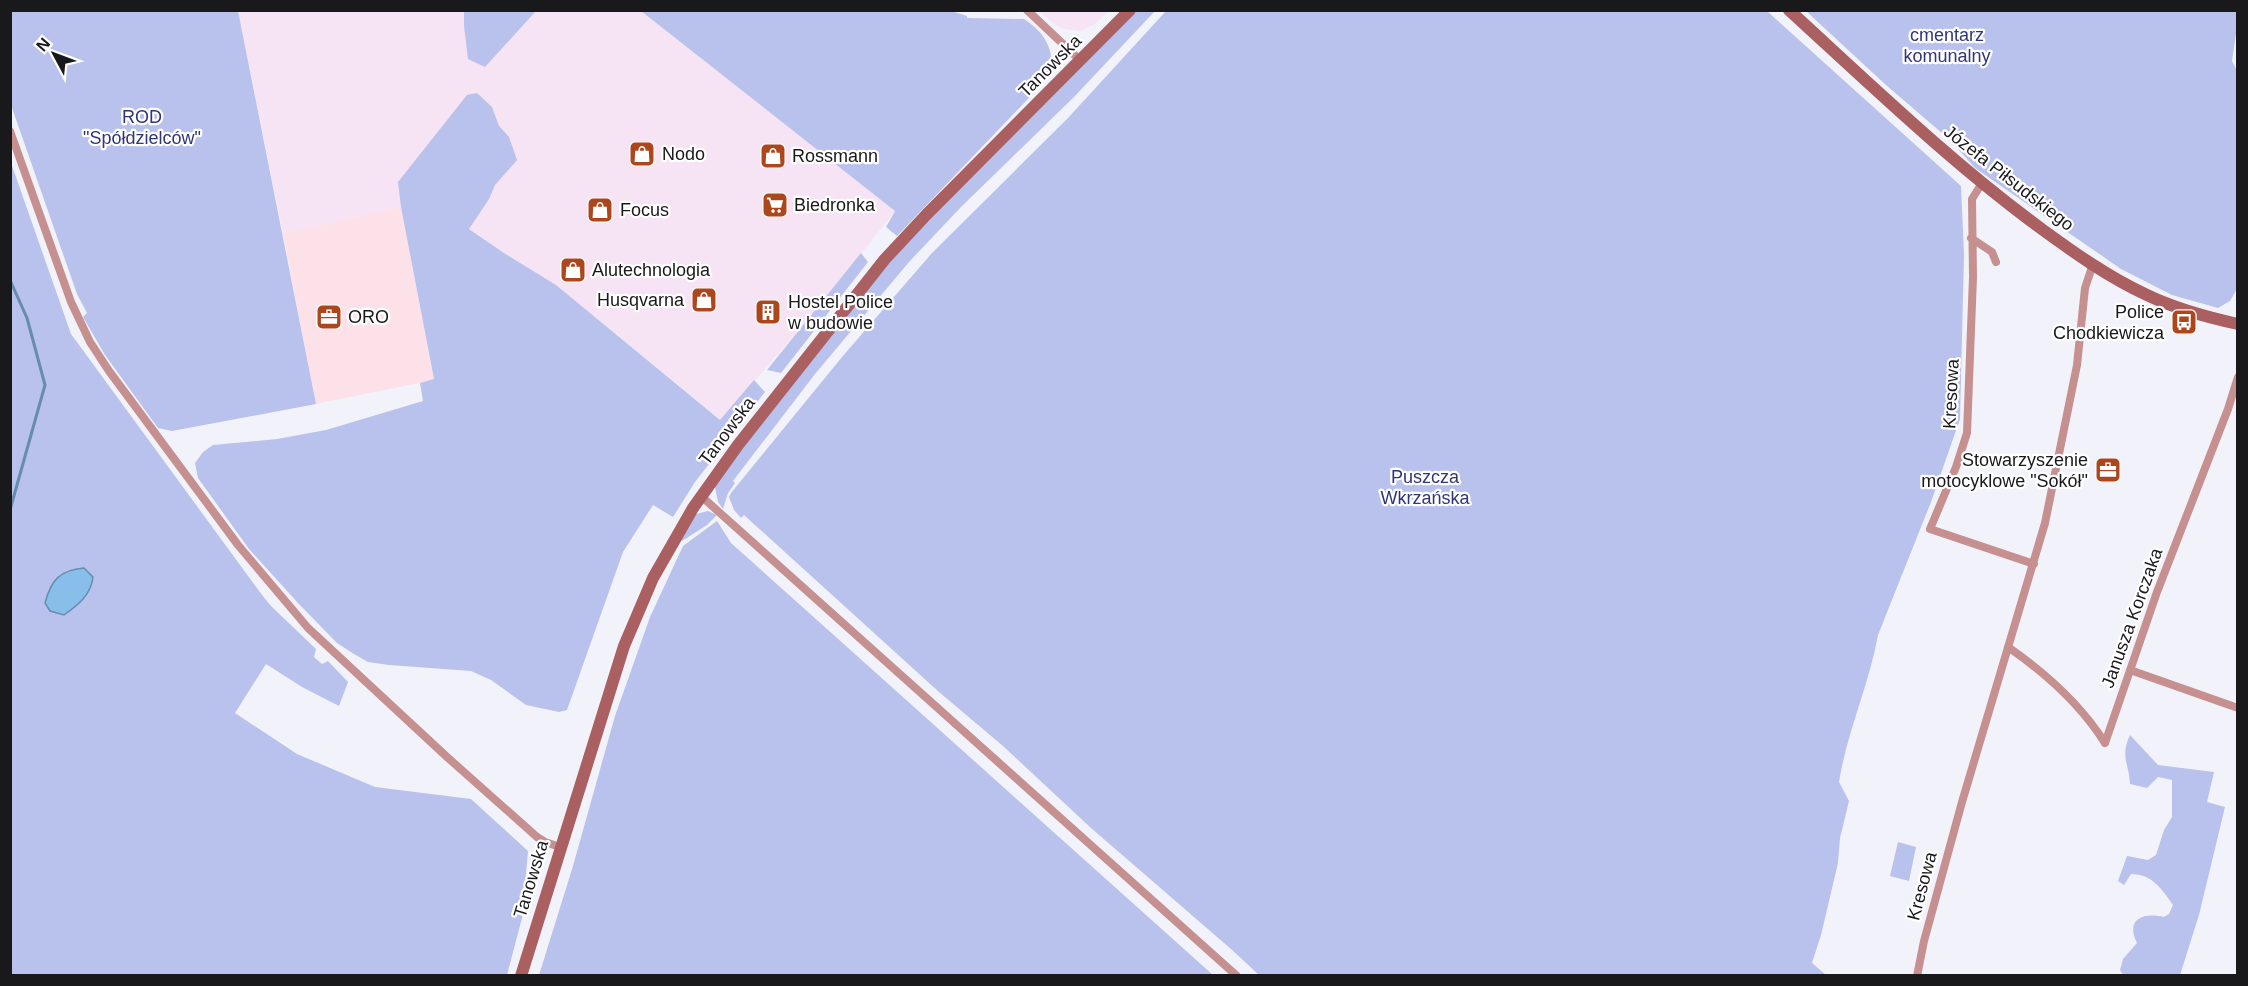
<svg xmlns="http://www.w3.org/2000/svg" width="2248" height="986" viewBox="0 0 2248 986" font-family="Arial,sans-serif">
<rect width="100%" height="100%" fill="#f2f3fa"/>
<path fill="#f6e3f3" d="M238,11H464V26L485,66L536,11H641L895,211L822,303L721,420L556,285L504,253L469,228L401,207L283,233Z
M1039,11H1109L1095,24L1081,31L1063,29L1054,24Z"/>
<path fill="#fce2e8" d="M401,207L434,380L316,404L283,233Z"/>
<path fill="#b9c1ed" d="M948,10L967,16V18L1024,19C1046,33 1059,55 1046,80L897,236L886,227L895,211L641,11Z
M10,11H238L316,404L172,431L158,428L105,355L83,317L87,313L77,294L11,105Z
M464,11V10L536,11L485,67L468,59L464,26Z
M1137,11H1155L1074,97L961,207L909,262L815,374L733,481L735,483L728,493L723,509L718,502L715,487L733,460L909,237Z
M1166,11H1767L1961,186L1964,255L1960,419L1931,502L1878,635C1869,685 1847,732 1839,782L1849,801L1840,838L1838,863L1821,935L1812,963L1826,975H1259L1231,949L1091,828L1003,746L939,692L744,515L741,518L734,510L729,497L731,493L842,357L932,253L1068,118Z
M1806,11H2237V27L2232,61L2238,73L2237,289L2230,301L2218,308L2172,295L2121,269L1975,168L1950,140L1886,85Z
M477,93L492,107L499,126L509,137L517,160L495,185L489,199L469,229L504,253L556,285L720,420L754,380L765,392L695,482L673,517L653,505L623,552L567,710L559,712L526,705L491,680L471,671L389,665L368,662L354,654L337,643L298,603L249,549L198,478L195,463L203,452L213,445L277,439L326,430L423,401L420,383L434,379L401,207L398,182L467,95Z
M10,160L71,334L262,595L271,606L316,649L314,657L322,664L328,661L348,682L339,706L302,687L266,664L235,713L297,754L375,787L471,799L528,851L522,918L507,975H11Z
M861,253L868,262L781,373L767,370Z
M708,511L717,515L707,525L682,541L679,539L696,514Z
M717,521L731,543L1213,975H539L573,866L615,716L650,617L683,546Z
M2130,735L2158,765L2214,772L2207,802L2225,807L2199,915L2180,975H2123L2120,970L2123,959L2137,943C2125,919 2143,912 2164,917L2169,914L2173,905C2162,889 2152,874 2131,874L2124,885L2118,881L2127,856L2148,860L2156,855L2164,830L2172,817V780L2158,777L2147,788L2130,784C2129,763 2120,757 2130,735Z
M1898,842L1916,847L1909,881L1890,876Z"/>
<path fill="#88bfea" stroke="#678dac" stroke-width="1.5" d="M84,568L93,577C91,595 78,605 64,615L50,611L45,603C51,580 60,570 84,568Z"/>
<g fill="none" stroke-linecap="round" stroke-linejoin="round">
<path stroke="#678dac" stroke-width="3" d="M10,280L27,318L45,385L10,510"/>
<path stroke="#c5908f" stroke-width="8" d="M1027,10L1081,61
M10,131L71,302L90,342L109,371L238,545L308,628L447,757L537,837L545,842L560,847
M1982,183L1972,199L1973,277L1967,433L1956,467L1930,529L2034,564
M1971,238L1992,252L1996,262
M701,496L1237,976
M2008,647C2044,672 2081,705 2105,743
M2130,670L2238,708
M2105,743L2157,592L2228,409L2238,377
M1917,976L1924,941L1962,802L2045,523L2077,365L2085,288L2093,264"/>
<path stroke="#aa5f60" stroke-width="12" d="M1789,10C1872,86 1953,164 2043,230C2076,254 2110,278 2147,295C2176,309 2206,317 2238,324
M521,976L624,646L653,578L693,508L738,445L885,259L927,214L1130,10"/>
</g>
<defs>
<g id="shop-square" transform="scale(1.35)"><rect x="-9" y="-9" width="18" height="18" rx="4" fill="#ac461d" stroke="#fff"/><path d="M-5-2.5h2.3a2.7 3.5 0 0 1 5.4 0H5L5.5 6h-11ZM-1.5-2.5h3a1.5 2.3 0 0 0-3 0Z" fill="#fff"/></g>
<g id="supermarket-square" transform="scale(1.35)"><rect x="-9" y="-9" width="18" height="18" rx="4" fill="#ac461d" stroke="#fff"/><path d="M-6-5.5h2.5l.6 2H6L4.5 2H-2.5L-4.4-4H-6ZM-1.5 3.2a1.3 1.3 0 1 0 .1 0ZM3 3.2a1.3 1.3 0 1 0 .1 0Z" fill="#fff"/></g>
<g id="building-square" transform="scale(1.35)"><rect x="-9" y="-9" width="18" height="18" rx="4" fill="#ac461d" stroke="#fff"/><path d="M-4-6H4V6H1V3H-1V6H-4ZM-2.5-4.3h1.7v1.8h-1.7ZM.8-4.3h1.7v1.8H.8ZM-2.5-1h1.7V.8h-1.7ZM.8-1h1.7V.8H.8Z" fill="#fff"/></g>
<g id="office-square" transform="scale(1.35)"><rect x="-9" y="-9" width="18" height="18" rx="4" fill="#ac461d" stroke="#fff"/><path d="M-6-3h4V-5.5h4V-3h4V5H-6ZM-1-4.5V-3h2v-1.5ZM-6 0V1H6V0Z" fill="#fff"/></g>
<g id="bus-square" transform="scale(1.35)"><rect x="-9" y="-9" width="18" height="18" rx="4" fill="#ac461d" stroke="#fff"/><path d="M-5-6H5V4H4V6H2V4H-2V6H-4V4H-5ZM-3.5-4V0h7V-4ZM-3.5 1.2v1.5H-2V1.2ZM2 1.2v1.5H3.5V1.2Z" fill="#fff"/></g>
</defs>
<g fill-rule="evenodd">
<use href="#shop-square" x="642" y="154"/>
<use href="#shop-square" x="773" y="156"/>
<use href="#supermarket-square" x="775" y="205"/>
<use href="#shop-square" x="600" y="210"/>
<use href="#shop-square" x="573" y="270"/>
<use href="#shop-square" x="704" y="300"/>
<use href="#building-square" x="768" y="312"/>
<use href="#office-square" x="329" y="317"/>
<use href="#bus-square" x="2184" y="322"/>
<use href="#office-square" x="2108" y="470"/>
</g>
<g text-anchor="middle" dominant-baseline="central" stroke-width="4.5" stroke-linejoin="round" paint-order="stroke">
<g font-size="18" fill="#313579" stroke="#fff">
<text x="1947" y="35">cmentarz<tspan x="1947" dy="21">komunalny</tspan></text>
<text x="142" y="117">ROD<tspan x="142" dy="21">"Spółdzielców"</tspan></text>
<text x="1425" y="477">Puszcza<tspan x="1425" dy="21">Wkrzańska</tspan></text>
</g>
<g font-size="18" fill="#19191c" stroke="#fff">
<text transform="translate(1050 66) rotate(-45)">Tanowska</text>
<text transform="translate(2009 178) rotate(38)">Józefa Piłsudskiego</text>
<text transform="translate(1951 394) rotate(-87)">Kresowa</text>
<text transform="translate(727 431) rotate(-53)">Tanowska</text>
<text transform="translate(2132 618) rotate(-70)">Janusza Korczaka</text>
<text transform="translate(531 879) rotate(-73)">Tanowska</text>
<text transform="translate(1922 886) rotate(-75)">Kresowa</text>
</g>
<g font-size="18" fill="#19191c" stroke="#fff" text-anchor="start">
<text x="662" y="154">Nodo</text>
<text x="792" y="156">Rossmann</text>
<text x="794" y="205">Biedronka</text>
<text x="620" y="210">Focus</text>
<text x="592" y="270">Alutechnologia</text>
<text x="684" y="300" text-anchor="end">Husqvarna</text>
<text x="788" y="302">Hostel Police<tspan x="788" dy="21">w budowie</tspan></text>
<text x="2164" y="312" text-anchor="end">Police<tspan x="2164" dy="21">Chodkiewicza</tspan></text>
<text x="348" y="317">ORO</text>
<text x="2088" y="460" text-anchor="end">Stowarzyszenie<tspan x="2088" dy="21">motocyklowe "Sokół"</tspan></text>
</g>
</g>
<rect width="2248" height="986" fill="none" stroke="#19191c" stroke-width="24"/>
<g transform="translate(54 54) rotate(311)" stroke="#ffffff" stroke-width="4.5" paint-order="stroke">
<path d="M0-4.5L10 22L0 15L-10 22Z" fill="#19191c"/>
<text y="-9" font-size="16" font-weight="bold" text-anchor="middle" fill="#19191c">N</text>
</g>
</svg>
